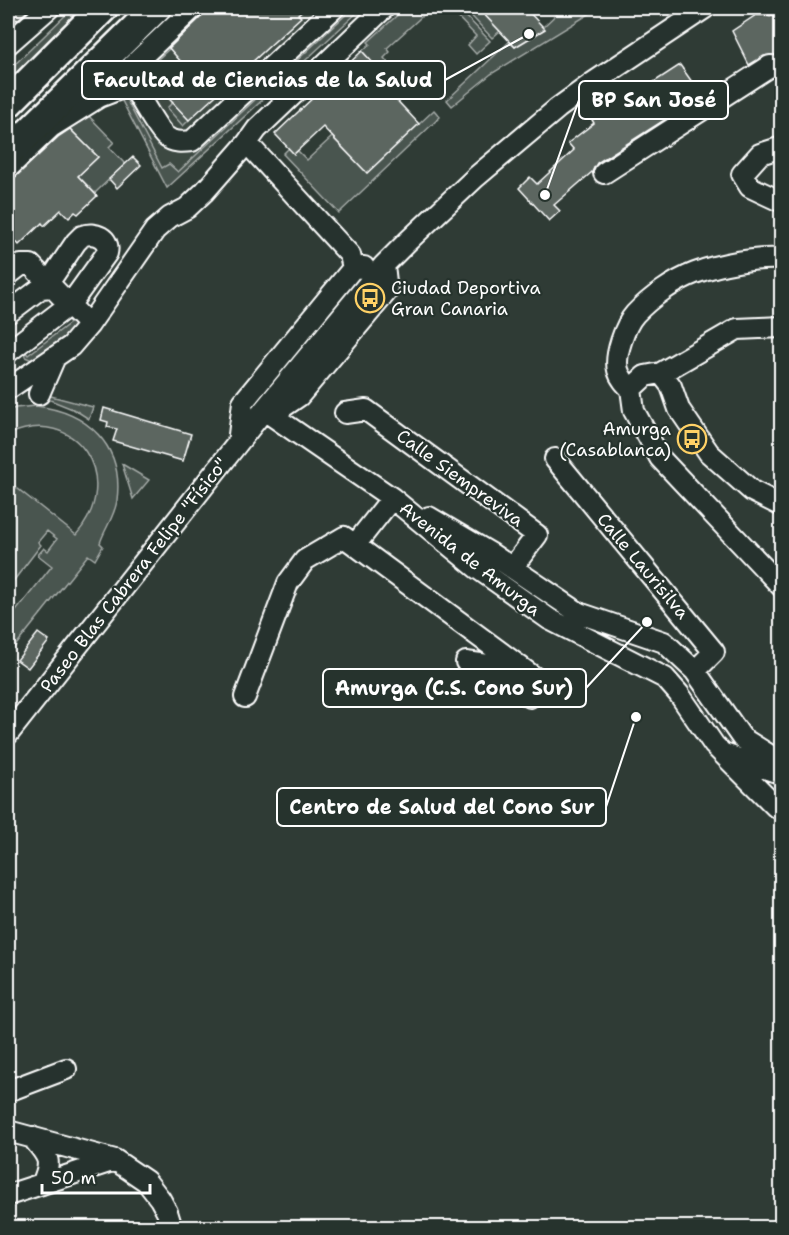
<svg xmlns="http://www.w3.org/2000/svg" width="789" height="1235" viewBox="0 0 789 1235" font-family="'Shantell Sans',sans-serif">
<rect width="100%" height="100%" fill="#2f3b35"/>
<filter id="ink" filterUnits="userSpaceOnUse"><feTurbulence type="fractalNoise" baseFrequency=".0167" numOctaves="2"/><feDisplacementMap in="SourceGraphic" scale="12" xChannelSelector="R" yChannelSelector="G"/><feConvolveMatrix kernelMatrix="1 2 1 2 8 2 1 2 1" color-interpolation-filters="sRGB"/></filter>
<g filter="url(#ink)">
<path fill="#3c4842" d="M177,8H363L167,188L109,74Z"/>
<path fill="#4a544f" stroke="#a4aaa7" stroke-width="1.5" d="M73,8H85L8,86V71Z
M178,8H187L127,71L113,83L109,74Z
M353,8L359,11L167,188L119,95L123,93L162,168L169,164L178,172Z
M405,8H431L387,48L390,52L384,58L390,65L382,73L362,51L370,44L368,42Z
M449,8H458L490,41L476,54L468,45L476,36Z
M464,8H478L500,31L492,38Z
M563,8H599L491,74L452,106L447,100L509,42L515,47L545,29L543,27Z
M165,44L169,49L157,60L170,74L157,86L141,67Z
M173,102L189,120L183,126L167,108Z
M434,110L440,117L339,213L283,154L289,148L294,154L298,151L307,160L332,137L367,173Z
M84,111L114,142L109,147L125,164L95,193L78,176L98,157L68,127Z
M65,316L72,318L76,324L71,334L34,361L25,357L24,350L28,355L70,323Z
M47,395L93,407L89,419L75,410L45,398Z
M36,406C87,412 124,445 117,500C115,516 105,528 100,543L103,546L95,560L88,555L8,655V621L52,566L38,555L44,548L48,551L57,539L47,531L38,542L41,545L8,588V481L76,535C125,479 76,403 8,435V411L15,408Z
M122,464L149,480L133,499Z"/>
<path fill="#5b6661" stroke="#fff" stroke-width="1.5" d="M8,8H31L17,20L8,14Z
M206,8H305L298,14L301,17L189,120L157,86L182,63L169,48L201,17Z
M478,8H525L545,29L515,47Z
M756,15L782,16V25L777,55L764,56L749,65L732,31Z
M362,51L382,73L376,78L419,124L367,173L323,127L294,154L275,134Z
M680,65L702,96L597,163L592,172L554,205L560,211L549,221L519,188L530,177L537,184L574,150L568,143L594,123L592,120L606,109L608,112Z
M70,129L98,157L78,176L97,196L78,214L75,212L69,218L61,210L44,226L42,223L19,245L8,233V184L58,137Z
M133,157L141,165L117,188L109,179Z
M104,408L191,434L183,461L113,441L117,429L107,427L108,422L101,420Z
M38,633L49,641L28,668L17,660Z"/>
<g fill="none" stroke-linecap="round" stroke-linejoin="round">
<g stroke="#fff" stroke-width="24">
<path id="minor" d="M193,8L133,65C131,70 130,73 131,79C132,87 159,131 165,136C173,143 183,142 192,141L334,8
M8,44L49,8
M247,143L257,129L384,8
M782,147L760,154L742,174L750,187L782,202
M8,168L51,127L99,97L133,84
M604,173L770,66L782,67
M8,275L21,265H31L89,325
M50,284L49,282L76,242L82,236C94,231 111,238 107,253L74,299H64
M8,313L41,288L52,287
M8,352L69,305
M661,373L671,386L679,409L709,453L752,491L782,506
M8,389L71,346L89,325L155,230L170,217L187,208L204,192L247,143L350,255L353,268
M631,389L634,411L660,458L782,587
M631,389C626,384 620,378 618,370C614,356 625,325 635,314C650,298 674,281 695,273C719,264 756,257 782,259
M631,389L645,376L661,373L737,329L782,327
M39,394L55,357
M264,410L392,498L477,568L549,619L665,678L679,694L714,745L776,807L782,810
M264,410L283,407L299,396L387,291L384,265
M345,413L366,410L537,535L512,568
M238,443L243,402L353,268L364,267
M555,459L714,652L695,671
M429,517L490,553L579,613L664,642L695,671L742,738L782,763
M355,545L538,680L540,689L530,697L488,665L466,662
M245,697L288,583L305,560L344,537L355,545L392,498
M8,734L264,410L384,265L408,241L476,177L558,108L591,84L705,8
M727,755L782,774
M8,1091L66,1069
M8,1131L115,1160L146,1181L160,1199L167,1212L172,1228
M32,1137C48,1157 53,1159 42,1184
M8,1195L115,1160"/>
</g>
<g stroke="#fff" stroke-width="33">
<path id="highway" d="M8,103L103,8
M8,153L156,8"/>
</g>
<use href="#minor" stroke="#26332d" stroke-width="20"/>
<use href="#highway" stroke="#26332d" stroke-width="28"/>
</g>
</g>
<defs>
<g id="bus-ring" transform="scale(1.5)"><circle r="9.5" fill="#26332d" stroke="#ffd166" stroke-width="1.5"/><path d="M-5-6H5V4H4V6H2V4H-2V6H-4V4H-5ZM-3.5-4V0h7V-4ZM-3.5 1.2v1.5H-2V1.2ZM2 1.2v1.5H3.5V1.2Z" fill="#ffd166"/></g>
</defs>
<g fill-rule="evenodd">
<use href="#bus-ring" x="370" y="298"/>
<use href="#bus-ring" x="692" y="439"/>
</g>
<g text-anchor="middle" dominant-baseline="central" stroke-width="4.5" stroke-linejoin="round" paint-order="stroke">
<g font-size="18" fill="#fff" stroke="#26332d" text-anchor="start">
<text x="391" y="288">Ciudad Deportiva<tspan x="391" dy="21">Gran Canaria</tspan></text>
<text x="671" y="429" text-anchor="end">Amurga<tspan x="671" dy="21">(Casablanca)</tspan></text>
</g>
<g font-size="18" fill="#fff" stroke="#26332d">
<text transform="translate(460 478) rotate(36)">Calle Siempreviva</text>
<text transform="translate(470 559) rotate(38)">Avenida de Amurga</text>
<text transform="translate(643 566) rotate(50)">Calle Laurisilva</text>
<text transform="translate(134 575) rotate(-52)">Paseo Blas Cabrera Felipe "Físico"</text>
</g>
</g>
<path fill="none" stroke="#fff" stroke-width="2" d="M529 34L445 80M545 195L579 100M647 622L586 688M636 717L606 807"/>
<g fill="#fff" stroke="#26332d" stroke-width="2">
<circle cx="529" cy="34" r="6"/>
<circle cx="545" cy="195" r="6"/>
<circle cx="647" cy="622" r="6"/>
<circle cx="636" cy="717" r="6"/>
</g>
<g fill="#26332d" stroke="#fff" stroke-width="2">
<rect x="82" y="61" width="363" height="38" rx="6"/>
<rect x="579" y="81" width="149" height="38" rx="6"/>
<rect x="323" y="669" width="263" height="38" rx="6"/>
<rect x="277" y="788" width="329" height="38" rx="6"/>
</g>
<g font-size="20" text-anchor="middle" font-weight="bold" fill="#fff">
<text x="263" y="87">Facultad de Ciencias de la Salud</text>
<text x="654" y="107">BP San José</text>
<text x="454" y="695">Amurga (C.S. Cono Sur)</text>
<text x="442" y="814">Centro de Salud del Cono Sur</text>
</g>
<rect width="789" height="1235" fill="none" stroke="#26332d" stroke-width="30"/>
<rect x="15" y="15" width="759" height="1205" fill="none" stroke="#fff" stroke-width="2" filter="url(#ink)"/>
<path d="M42 1184v9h108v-9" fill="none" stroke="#ffffff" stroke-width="3"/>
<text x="51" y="1184" font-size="18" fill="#ffffff" stroke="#26332d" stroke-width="4.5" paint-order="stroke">50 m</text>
</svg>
